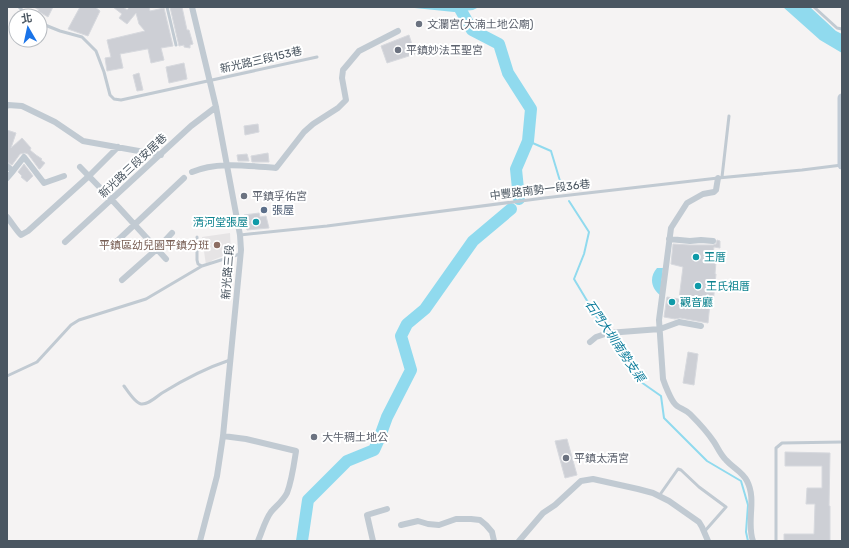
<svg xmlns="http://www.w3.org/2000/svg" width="849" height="548" viewBox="0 0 849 548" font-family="Rubik,'Noto Sans TC',sans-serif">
<rect width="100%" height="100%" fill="#f5f3f3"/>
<path fill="#e6e4e5" d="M230,233L231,253L213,260L206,265L202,237Z"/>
<path fill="#90daee" d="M405,7H479L473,10L454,12Z
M783,7H810L836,31L842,34V53L820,40Z
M657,268H663L660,295C651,288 649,277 657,268Z"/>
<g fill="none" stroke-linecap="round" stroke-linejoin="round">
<path stroke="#90daee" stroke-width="2" d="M528,141L551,151L563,191
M569,201L589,232L584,254L574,279L601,324L614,342L636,367L641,382L661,396L664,418L707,461L741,481L748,505L746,532L748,541"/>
<path stroke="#90daee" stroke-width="12" d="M459,7L472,30L499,44L508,73L531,109L528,141L516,169L519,199
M302,541L308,500L347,461L374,450L379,439L387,417L411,370L401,336L407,324L425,309L473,241L511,209"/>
</g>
<path fill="#cdcfd5" stroke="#d7d9de" d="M34,7H53L48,17L38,11L39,10Z
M80,7H95L100,11L88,36L68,29Z
M113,7H123L127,10L130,7H149L150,11L164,8L173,46L161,48L164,60L151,63L148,49H147L120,54L123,68L107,71L105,58L111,57L107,40L145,31L139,24L136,13L127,24L119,18L122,14Z
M170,7H182L187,30H189L193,44L190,45V48L184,47V45L179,46Z
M409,35L415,54L387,63L381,46Z
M184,63L187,79L169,83L166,67Z
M139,73L143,90L137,91L133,75Z
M258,124L259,132L245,135L244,126Z
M7,130L16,133L11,148L22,138L31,148L30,150L36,155L42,159L41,160L45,163L40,169H39L28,154L25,153L20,154L12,165L7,162Z
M268,153L269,162H252L251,156Z
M247,154L249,161H238L237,155Z
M24,164L33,176L27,182L21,177L22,176L18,172Z
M259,213L260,217L266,216L269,228L247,230L244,215Z
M717,240L720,241V248L714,247L712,262H716L715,274H716L713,304L710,303L708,323L680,318L675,319L664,317L667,297L679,299L683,267L671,264L673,244L690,245H713L716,244Z
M688,352L698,354L694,385L683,383Z
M567,439L577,475L565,478L555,441Z
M785,452L830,453L829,506H830V541H784V534H814L815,504H806L807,488H822V466H785Z"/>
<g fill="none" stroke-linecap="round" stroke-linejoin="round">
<path stroke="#c1cad2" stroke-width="3" d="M19,7L28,16
M167,7L176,45
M814,7L837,28L842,29
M40,23L60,31L82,37L96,51L104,72L110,95L114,99L121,100L317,57
M722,177L729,116
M240,235L327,226L544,198L718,178L802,170L842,165
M197,237V260L198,264L202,266
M7,376L37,362L71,325L79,320L146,299L202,266L240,254
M124,386C127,390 135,403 141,404C148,405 156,397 162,393C183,380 206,368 230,360
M659,496L678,469L681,470L699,487L726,507L704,532
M776,541V448L782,443L842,442"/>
<path stroke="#c1cad2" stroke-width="6" d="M192,7L216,107L240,235L241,250L223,436L217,476L200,541
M7,106L8,105L22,106L55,122L83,141L161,155
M7,166L13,171L24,157L44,183L64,176
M80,167L112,200L166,259
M192,172C216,161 250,166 276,168L304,132L313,124L338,108L346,100L342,78L343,70L359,51L398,31
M7,178L13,171
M718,178L716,190L714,192L703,194L687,203L671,228L659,320L663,379C665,385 671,400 675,404C678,408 685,409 690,414C697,421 708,433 714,442C718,448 720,454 726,460C732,467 743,472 747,481C757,500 746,522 753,541
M7,217C12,223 16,230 21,235L28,231L89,176L118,147
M669,239L690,241L701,240L713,241
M65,242L191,126L216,107
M115,243L184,178
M122,280L157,249L172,233
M590,342L596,337L608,333L660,329L679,322L701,326
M223,436L246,439L296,451C294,464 292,480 287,493C283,501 276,506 271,512C265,520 262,532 258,541
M401,525L418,521L428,524L439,525L456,519H471L480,520L486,525L492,532L494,541
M373,541L367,515L387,509
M519,541L543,513L555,505L581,481L593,479L638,489L653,493L669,501L699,522L702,527L708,541"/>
<path stroke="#c1cbd6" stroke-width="9" d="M842,98V165"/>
</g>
<g fill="#6b7280" stroke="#fff" stroke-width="1.5">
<circle cx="419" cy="24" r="4"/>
<circle cx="398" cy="50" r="4"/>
<circle cx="244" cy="196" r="4"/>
<circle cx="314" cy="437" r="4"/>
<circle cx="566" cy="458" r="4"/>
</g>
<circle fill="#5c6f8a" stroke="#fff" stroke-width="1.5" cx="264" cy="210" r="4"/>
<g fill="#0f9aa8" stroke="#fff" stroke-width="1.5">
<circle cx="256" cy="222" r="4"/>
<circle cx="696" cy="257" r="4"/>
<circle cx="698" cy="286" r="4"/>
<circle cx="672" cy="302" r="4"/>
</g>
<circle fill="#8d6e63" stroke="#fff" stroke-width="1.5" cx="217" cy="245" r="4"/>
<g text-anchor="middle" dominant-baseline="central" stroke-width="4" stroke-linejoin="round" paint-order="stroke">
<g font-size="11" fill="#5b616d" stroke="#fff" text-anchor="start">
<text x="427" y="24">文瀾宮(大湳土地公廟)</text>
<text x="406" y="50">平鎮妙法玉聖宮</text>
<text x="252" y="196">平鎮孚佑宮</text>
<text x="322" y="437">大牛稠土地公</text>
<text x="574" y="458">平鎮太清宮</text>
</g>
<g font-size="11" fill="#4a5661" stroke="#fff">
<text transform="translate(261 60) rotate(-13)">新光路三段153巷</text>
<text transform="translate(133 166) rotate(-43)">新光路三段安居巷</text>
<text transform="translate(540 190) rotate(-7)">中豐路南勢一段36巷</text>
<text transform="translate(228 272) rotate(-86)">新光路三段</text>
</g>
<g font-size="11" fill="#4e5e75" stroke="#fff" text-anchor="start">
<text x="272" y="210">張屋</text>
</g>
<g font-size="11" fill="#0d838f" stroke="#fff" text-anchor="start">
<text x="248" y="222" text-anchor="end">清河堂張屋</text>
<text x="704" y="257">王厝</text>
<text x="706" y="286">王氏祖厝</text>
<text x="680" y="302">觀音廳</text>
</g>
<g font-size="11" fill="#785e54" stroke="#fff" text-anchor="end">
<text x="209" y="245">平鎮區幼兒園平鎮分班</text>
</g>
<g font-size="12" font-style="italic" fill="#0c7c9b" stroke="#fff">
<text transform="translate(615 341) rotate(56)">石門大圳南勢支渠</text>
</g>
</g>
<rect width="849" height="548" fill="none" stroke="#4a5661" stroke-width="16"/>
<g transform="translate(28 28) rotate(351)"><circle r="19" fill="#ffffff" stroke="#b7bbc0"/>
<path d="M0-3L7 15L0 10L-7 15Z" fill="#1a73e8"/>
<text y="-6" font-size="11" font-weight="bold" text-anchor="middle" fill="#4a5661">北</text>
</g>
</svg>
